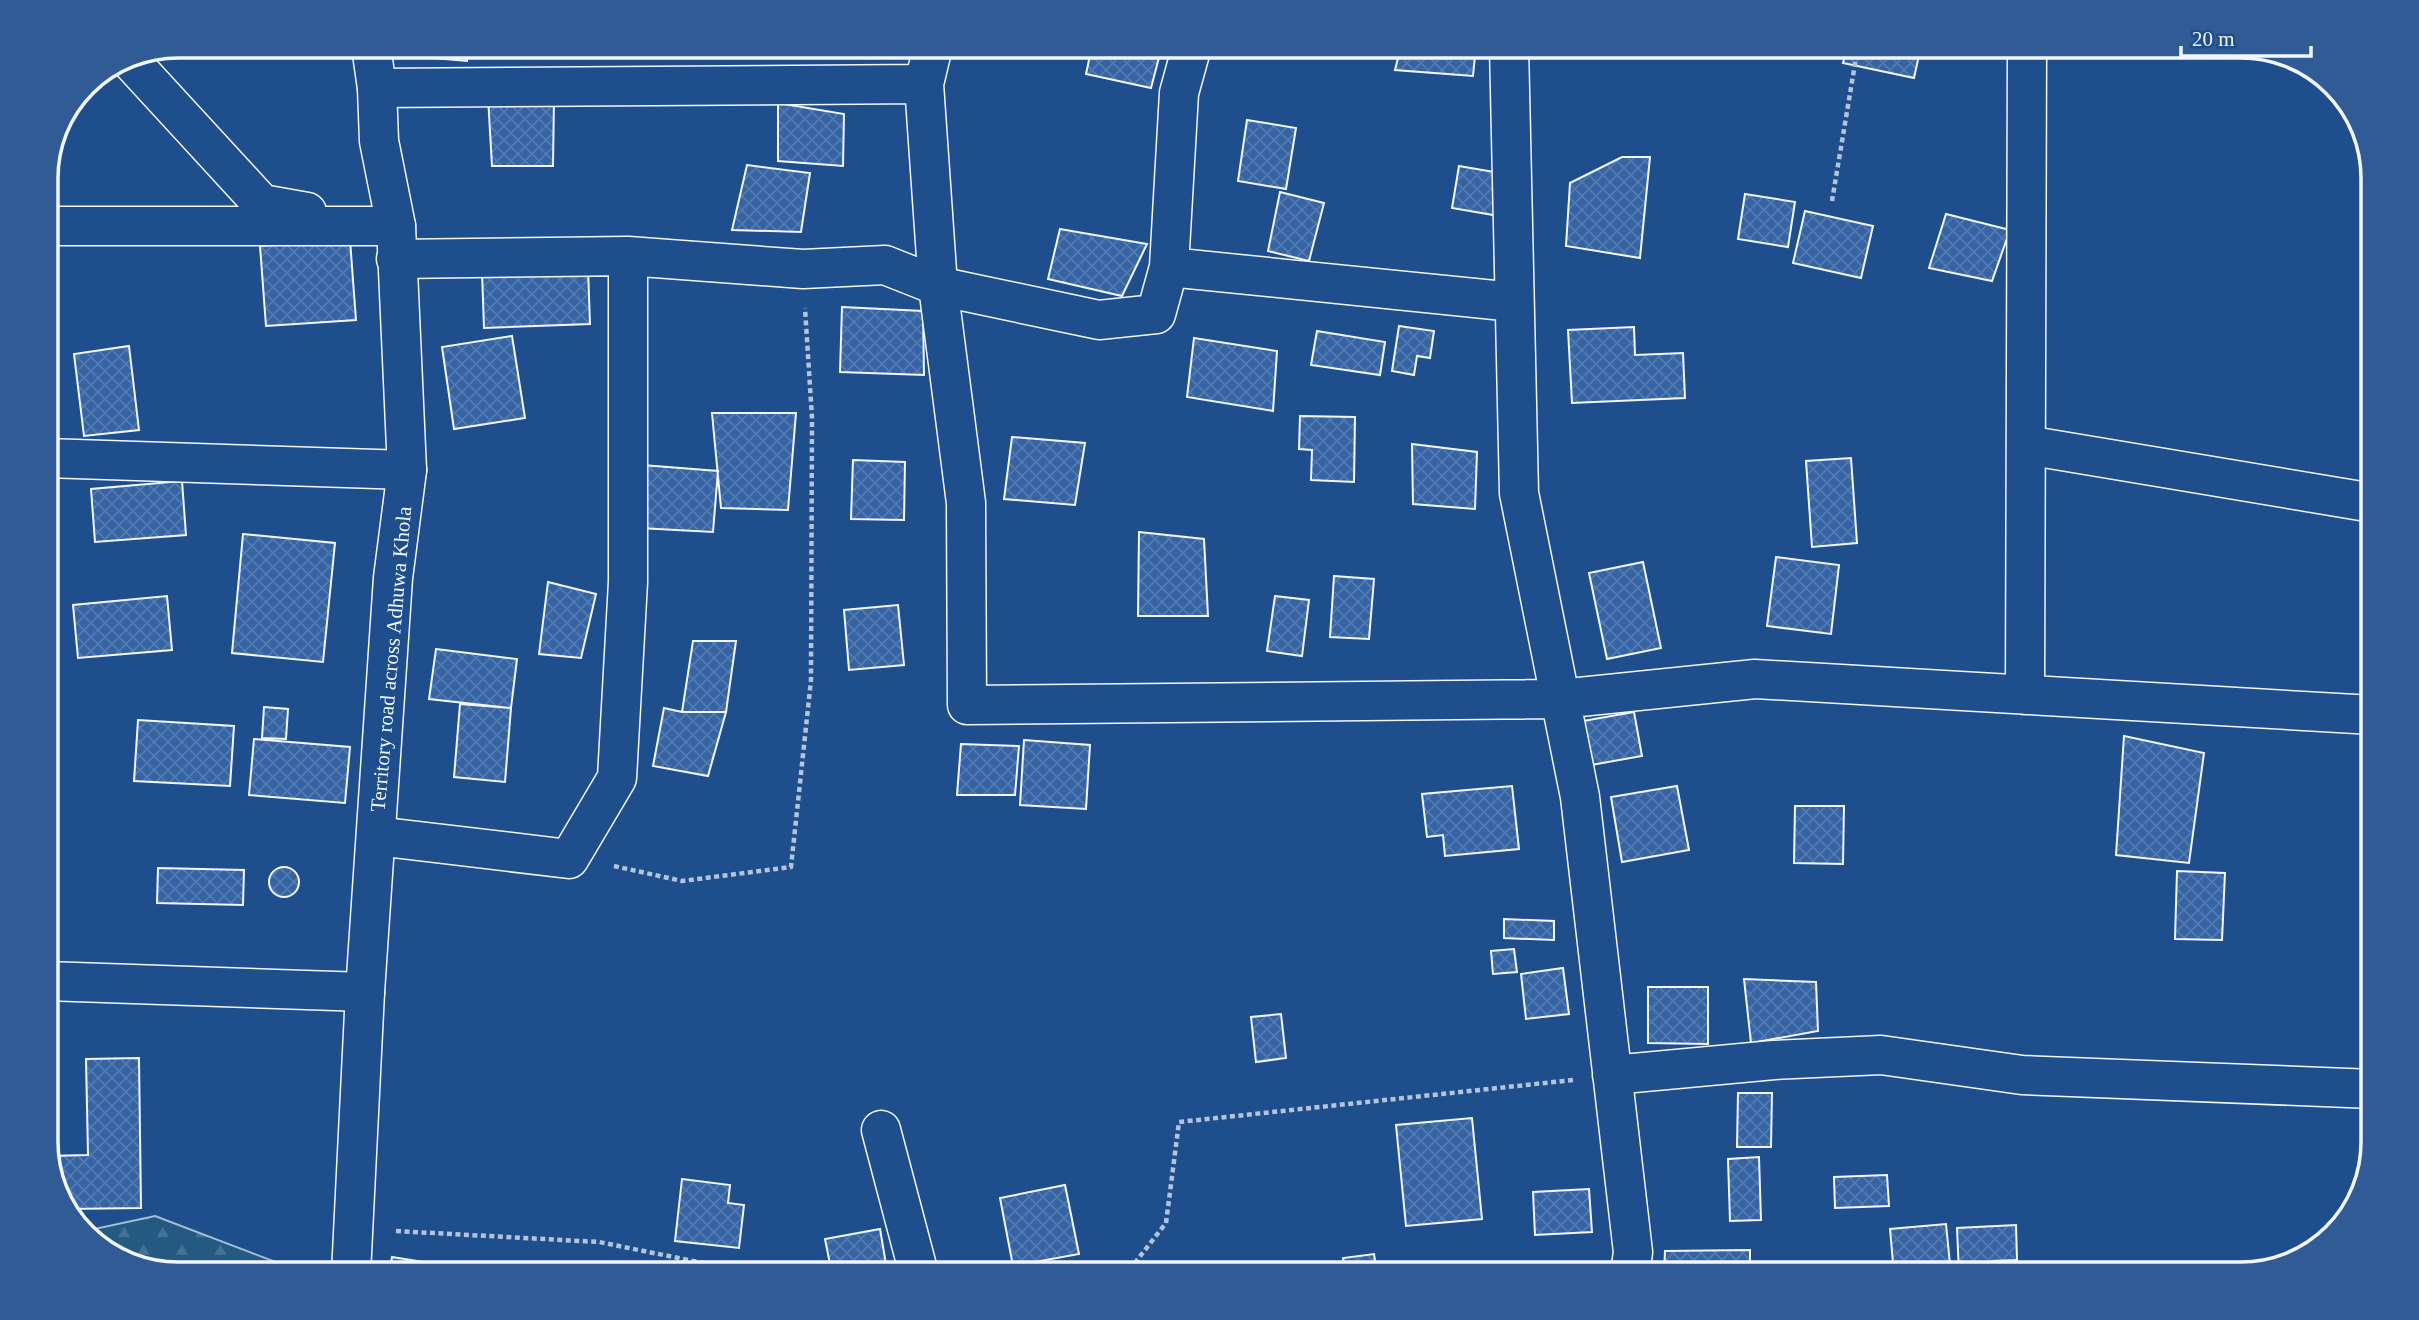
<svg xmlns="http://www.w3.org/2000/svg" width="2419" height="1320" viewBox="0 0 2419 1320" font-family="Georgia,serif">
<defs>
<pattern id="forest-firs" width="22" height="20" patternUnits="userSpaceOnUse" patternTransform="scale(1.75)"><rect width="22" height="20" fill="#245a82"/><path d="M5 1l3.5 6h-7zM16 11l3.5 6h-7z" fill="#447295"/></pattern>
<pattern id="building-cross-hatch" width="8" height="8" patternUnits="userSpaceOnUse" patternTransform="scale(1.75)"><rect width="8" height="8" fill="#3563a3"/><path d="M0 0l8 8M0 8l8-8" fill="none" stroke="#537ab1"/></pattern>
</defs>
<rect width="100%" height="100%" fill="#1f4e8c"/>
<path fill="url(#forest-firs)" stroke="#a8bbd7" stroke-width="2" d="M155,1216L307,1274H178L119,1261L85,1231Z"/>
<path fill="url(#building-cross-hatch)" stroke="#f2f6ff" stroke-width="2" d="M398,46H467V61L398,55Z
M481,46H533V51L481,50Z
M585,46H669L668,56L585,50Z
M1092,46H1162L1151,88L1086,74Z
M1401,46H1476L1473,76L1395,70Z
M1847,46H1921L1914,78L1843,63Z
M488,97L554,98L553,166H492Z
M778,103L844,114L843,166L778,161Z
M1247,120L1296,128L1286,189L1238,181Z
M1622,157H1650L1640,258L1566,246L1570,183Z
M747,165L810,173L801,232L732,230Z
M1459,166L1506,174L1499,216L1452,208Z
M1280,192L1324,203L1309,261L1268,251Z
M1745,194L1795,202L1788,247L1738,239Z
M1805,211L1873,226L1861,278L1793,263Z
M1946,214L2010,230L1992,281L1929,268Z
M1060,229L1147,244L1122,296L1048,279Z
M350,240L356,320L266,326L260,246Z
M588,268L590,324L484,328L482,272Z
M842,307L923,311L924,375L840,372Z
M1399,326L1434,331L1430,358L1417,356L1414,375L1392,371Z
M1634,327L1635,355L1683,353L1685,398L1572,403L1568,330Z
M1317,331L1385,342L1380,375L1311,365Z
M512,336L525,418L454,429L442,347Z
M1194,338L1277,351L1273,411L1187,397Z
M129,346L139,430L84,436L74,354Z
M712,413H796L788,510L721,508Z
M1300,416L1355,417L1354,482L1311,480L1312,450L1299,449Z
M1012,437L1085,443L1075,505L1004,499Z
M1412,444L1477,452L1475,509L1413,504Z
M1851,458L1857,543L1812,547L1806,461Z
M853,460L905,462L904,520L851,519Z
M642,465L718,471L713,532L639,528Z
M182,481L186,535L95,542L91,489Z
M1139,532L1204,539L1208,616H1138Z
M243,534L335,543L323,662L232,653Z
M1776,557L1839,565L1831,634L1767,626Z
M1643,562L1661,648L1607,659L1589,573Z
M1334,576L1374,579L1369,639L1330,637Z
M548,582L596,594L581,658L539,654Z
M167,596L172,650L78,658L73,605Z
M1275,596L1309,600L1302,656L1267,651Z
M898,605L904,665L849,670L844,610Z
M693,641H736L726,712H682Z
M436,649L517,659L511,708L429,699Z
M460,704L511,708L505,782L454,777Z
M264,707L288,709L286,739L262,738Z
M664,708L682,712H726L708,776L653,766Z
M1634,712L1642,756L1591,765L1583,721Z
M138,720L234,726L230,786L134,781Z
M2124,736L2204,753L2189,863L2116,855Z
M254,739L350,747L345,803L249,795Z
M1024,740L1090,745L1086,809L1020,805Z
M961,744L1019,746L1015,795H957Z
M1512,786L1519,849L1445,856L1443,835L1427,837L1422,794Z
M1677,786L1689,850L1622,862L1611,797Z
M1795,806H1844L1843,864L1794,863Z
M269 882a15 15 0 1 1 30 0a15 15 0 1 1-30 0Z
M158,868L244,870L243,905L157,903Z
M2177,871L2225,873L2222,940L2175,939Z
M1504,919L1554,921V940L1504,938Z
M1514,949L1517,972L1493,974L1491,951Z
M1563,968L1569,1014L1526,1019L1521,974Z
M1744,979L1816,982L1818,1031L1751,1043Z
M1648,987H1708V1044L1648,1043Z
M1281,1014L1286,1058L1256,1062L1251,1017Z
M139,1058L141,1208L66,1209L48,1156L88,1155L86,1059Z
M1738,1093H1772L1771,1147H1737Z
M1472,1118L1482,1219L1406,1226L1396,1125Z
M1759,1157L1761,1220L1730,1221L1728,1159Z
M1887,1175L1889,1206L1835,1208L1834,1177Z
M682,1179L730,1185L728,1203L744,1205L739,1248L675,1241Z
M1065,1185L1079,1254L1013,1266L1000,1198Z
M1589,1189L1592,1232L1535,1235L1533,1192Z
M1946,1224L1951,1274H1894L1890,1229Z
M2016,1225L2017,1260L1992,1261V1274H1959L1957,1228Z
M880,1229L887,1270L832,1274L825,1239Z
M1750,1250V1274H1664L1665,1251Z
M1374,1254L1377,1274H1345L1343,1258Z
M392,1257L462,1268L461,1274H389Z"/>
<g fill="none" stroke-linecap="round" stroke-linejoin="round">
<g stroke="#f2f6ff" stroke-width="41">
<path id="street" d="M933,46L924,84L938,286L966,503L967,705L1560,699L1755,679L2373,715
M1192,46L1179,93L1169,267L1514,302
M1509,46L1519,493L1580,797L1633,1252L1630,1274
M126,56L262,204L307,212
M377,88L924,84
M46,226H396
M396,259L628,256L803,269L885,265L938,286L1099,320L1156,314L1169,267
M2026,445L2373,503
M46,458L407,470
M2025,695L2027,46
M376,836L569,859L617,778L628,582V256
M46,981L365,992
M1612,1075L1774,1060L1881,1055L2022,1075L2373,1089
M881,1130L919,1274"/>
</g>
<g stroke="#f2f6ff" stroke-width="41">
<path id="secondary" d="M351,1274L365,992L393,578L407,470L396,226L379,141L377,88L371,46"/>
</g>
<path stroke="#b3c4dc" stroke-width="4.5" stroke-dasharray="5 3.5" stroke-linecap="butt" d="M1832,201L1858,46
M614,866L682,881L791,867L811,680L812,418L805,308
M396,1231L599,1242L758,1274
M1114,1274L1127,1273L1166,1223L1179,1122L1573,1080"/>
<use href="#street" stroke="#1f4e8c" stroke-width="38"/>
<use href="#secondary" stroke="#1f4e8c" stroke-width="38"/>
</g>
<g text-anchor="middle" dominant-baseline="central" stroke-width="5" stroke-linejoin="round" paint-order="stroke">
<g font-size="21" fill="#f2f6ff" stroke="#1f4e8c">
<text transform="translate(391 659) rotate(-85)">Territory road across Adhuwa Khola</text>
</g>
</g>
<path d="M0 0H2419V1320H0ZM178 58H2241A120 120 0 0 1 2361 178V1142A120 120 0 0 1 2241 1262H178A120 120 0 0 1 58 1142V178A120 120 0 0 1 178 58Z" fill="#305b95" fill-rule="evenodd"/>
<path fill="none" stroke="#f2f6ff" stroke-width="3.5" d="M178 58H2241A120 120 0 0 1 2361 178V1142A120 120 0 0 1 2241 1262H178A120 120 0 0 1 58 1142V178A120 120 0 0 1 178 58Z"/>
<path d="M2181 46v10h130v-10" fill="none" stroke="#f2f6ff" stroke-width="3.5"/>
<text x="2192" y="46" font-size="21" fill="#f2f6ff" stroke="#1f4e8c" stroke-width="5" paint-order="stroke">20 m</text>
</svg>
